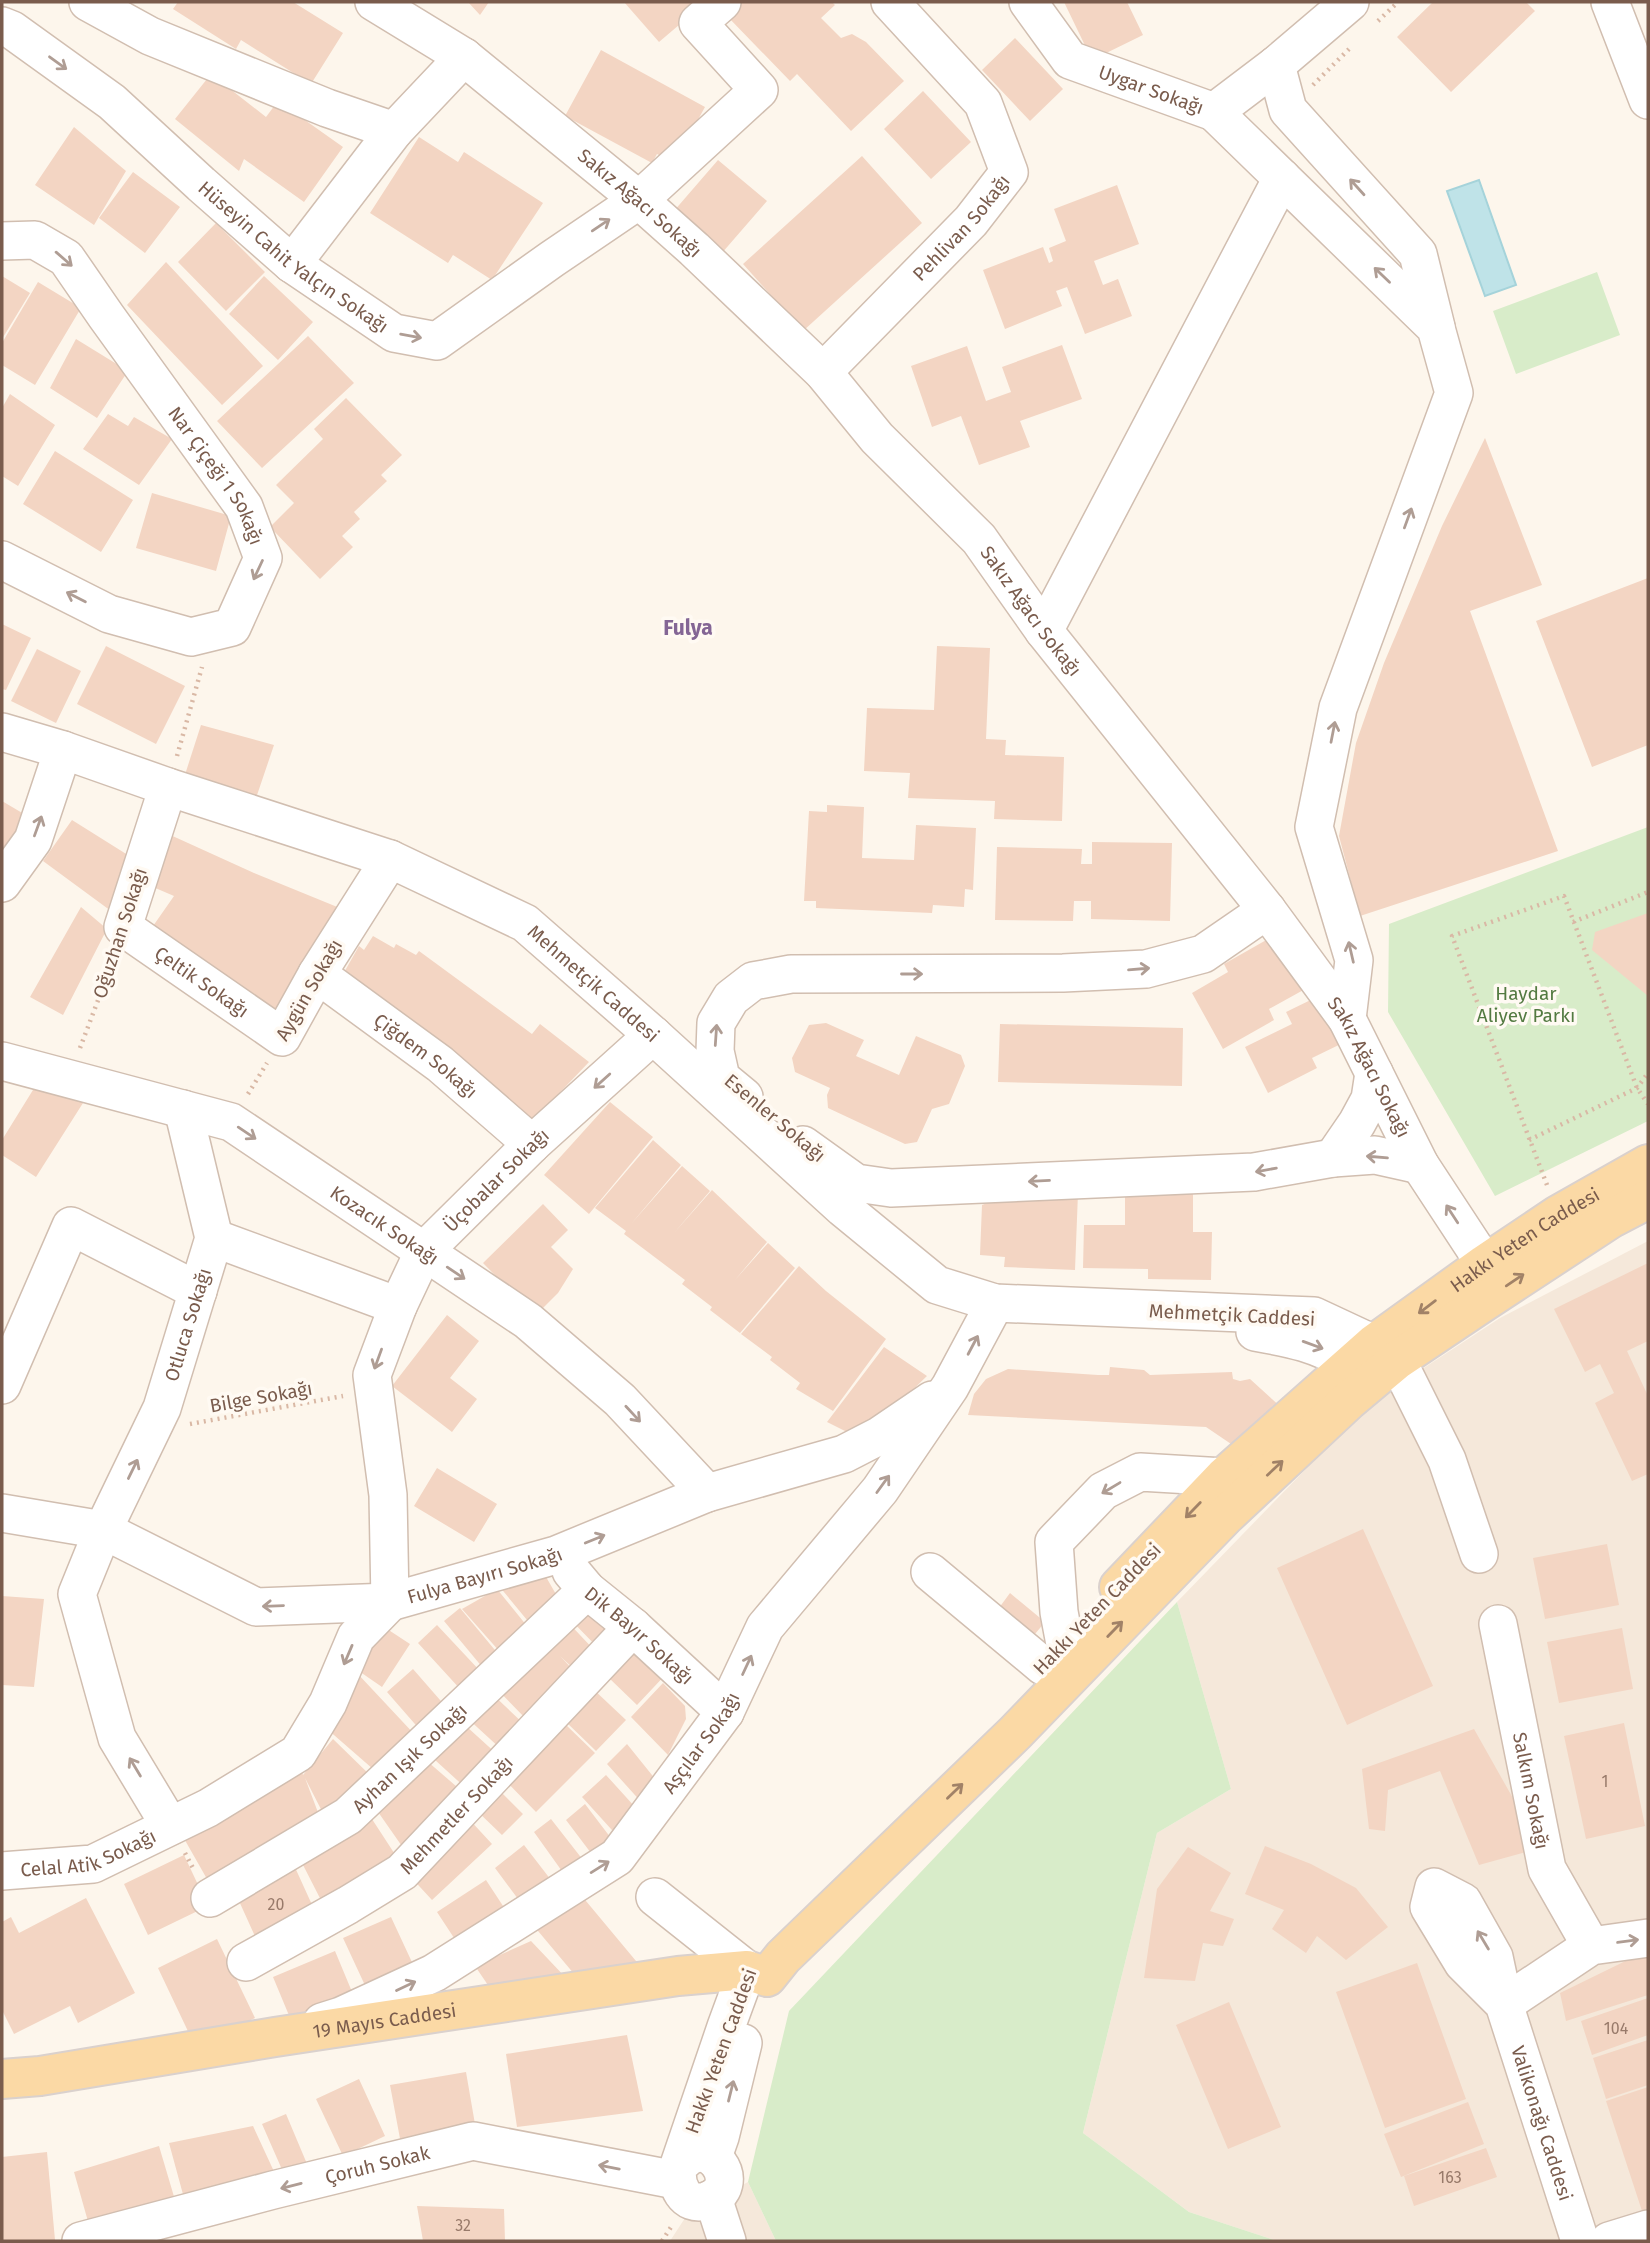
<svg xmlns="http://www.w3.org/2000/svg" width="1650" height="2243" viewBox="0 0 1650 2243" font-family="'Fira Sans',sans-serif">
<rect width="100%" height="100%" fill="#fdf6ec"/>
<path fill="#f5e8da" d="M1648,1241V2241H1277L1189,2212L1083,2133L1157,1833L1231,1789L1177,1602L1369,1404L1500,1318Z
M748,2182L776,2241H670L687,2215Z"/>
<path fill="#d8ecc9" d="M1597,272L1620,335L1516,374L1493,311Z
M1648,827V1121L1495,1196L1388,1012L1389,924Z
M1177,1602L1231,1789L1157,1833L1083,2133L1189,2212L1277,2241H776L748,2182L789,2011Z"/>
<path fill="#bfe3e8" stroke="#a5d3da" stroke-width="2" d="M1479,180L1516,285L1485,296L1447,191Z"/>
<path fill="#f3d5c3" d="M178,2H293L343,33L311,84L241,40L236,49L173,9Z
M468,2H489L480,15Z
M624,2H706L659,42Z
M742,2H832L835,5L821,18L841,38L852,34L866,42L904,81L851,131L797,74L790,81L727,16Z
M1064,2H1127L1143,35L1092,60Z
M1433,2H1526L1535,11L1451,92L1397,37Z
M1015,38L1063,89L1030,121L982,70Z
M601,50L705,107L674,163L657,154L652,163L565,116Z
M211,74L266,117L278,101L343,147L304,202L244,159L239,171L175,119Z
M923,91L971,142L931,179L884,129Z
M74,127L126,171L94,225L35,185Z
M419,137L458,162L464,152L543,203L492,280L453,255L448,263L370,213Z
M862,156L922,223L803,331L743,264Z
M718,160L767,201L715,261L667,219Z
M133,172L180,207L145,253L99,218Z
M1117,185L1139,244L1094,261L1103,285L1118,279L1132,316L1085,334L1067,287L1056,291L1062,306L1005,329L983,270L1043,247L1049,263L1053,261L1049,248L1066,241L1054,209Z
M216,223L265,272L226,311L178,262Z
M166,262L263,366L222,405L127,305Z
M2,276L30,293L2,339Z
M264,276L313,322L278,360L229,314Z
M38,282L81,308L35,385L2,365V343Z
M308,336L354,383L262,468L217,421Z
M76,339L128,371L97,418L50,388Z
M1062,345L1082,399L1020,421L1030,447L979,465L961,416L932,427L911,366L967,346L986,401L1011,392L1002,367Z
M10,394L55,425L18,486L2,476V408Z
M346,398L402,455L381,475L387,481L354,512L360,519L342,536L353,547L320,579L270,527L294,503L276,485L323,439L314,429Z
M108,414L128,426L134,417L172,439L139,485L83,449Z
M1485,438L1542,585L1470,611L1558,851L1360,916L1339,836L1356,743L1384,663L1442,526Z
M55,451L133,500L101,552L23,504Z
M152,493L231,516L216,571L136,548Z
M1648,578V745L1592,767L1536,621Z
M2,624L31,638L6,690L2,689Z
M106,646L185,686L156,744L77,704Z
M937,646L990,648L986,739L1006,740L1005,755L1064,757L1062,821L994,819L995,801L908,798L910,773L864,771L867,708L934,710Z
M37,649L81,671L56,723L11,701Z
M201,725L274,745L253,807L181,787Z
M2,801L29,817L2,862Z
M827,805L864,807L862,858L914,860L916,825L976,828L973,890L965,889L964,907L933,905L932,913L816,908V901H804L809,811L827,812Z
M72,820L131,857L111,911L43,861Z
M166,833L254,873L352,913L280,1024L151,929L174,896L146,884Z
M1092,842L1172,843L1170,921L1091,919V901H1074L1073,921L995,920L997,847L1082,849L1081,864H1092Z
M81,907L107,929L63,1015L30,997Z
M1648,913V996L1592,950L1595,932Z
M1277,934L1307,988L1269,1009L1274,1020L1223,1049L1192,993L1228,972L1224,964Z
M373,936L394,948L396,944L416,955L419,951L532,1034L540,1024L589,1062L525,1129L342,976L359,946L364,950Z
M1325,993L1349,1040L1312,1058L1317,1068L1268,1093L1245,1047L1292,1024L1286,1012Z
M826,1023L864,1040L856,1056L899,1075L916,1036L961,1055L965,1066L949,1104L932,1109L917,1142L905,1144L828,1108L827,1095L830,1088L795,1072L792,1058L809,1025Z
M1000,1024L1183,1028L1182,1086L998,1082Z
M41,1077L83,1103L36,1177L2,1155V1140Z
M610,1102L653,1137L589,1214L544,1175Z
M653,1140L681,1165L631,1224L682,1166L710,1191L674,1233L712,1190L767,1242L735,1280L768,1243L795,1268L740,1333L710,1310L712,1307L682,1284L685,1280L624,1234L626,1231L595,1208Z
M1078,1193L1075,1270L1004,1267L1005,1257L980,1255L982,1205L992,1201Z
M1125,1193L1193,1194V1232H1212L1211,1280L1148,1279V1269L1083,1268L1084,1225H1125Z
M543,1204L568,1230L551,1247L573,1269L558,1293L535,1316L483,1263Z
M1648,1263V1341L1627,1351L1648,1396V1474L1632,1481L1595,1403L1614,1393L1600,1364L1585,1372L1554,1309Z
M799,1266L826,1291L886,1339L833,1411L796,1389L800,1383L770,1360L772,1357L741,1334Z
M447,1315L479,1341L450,1378L477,1399L452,1432L392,1386Z
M884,1347L927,1376L868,1433L851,1434L827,1422Z
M1110,1367L1144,1370L1150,1375L1232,1372L1233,1379L1240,1381L1250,1379L1283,1409L1237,1448L1206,1427L968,1415L974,1394L986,1379L1008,1369L1098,1375H1109Z
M437,1468L497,1504L474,1542L414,1506Z
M1363,1529L1433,1686L1347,1725L1277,1568Z
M1607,1544L1619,1605L1545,1619L1533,1558Z
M538,1563L557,1596L527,1620L499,1586Z
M497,1589L527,1626L500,1652L462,1609Z
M1010,1593L1045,1622L1030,1640L996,1612Z
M591,1594L623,1628L600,1650L567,1616Z
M2,1596L44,1599L34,1687L2,1685Z
M460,1608L499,1655L483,1668L444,1621Z
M563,1617L597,1653L577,1672L560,1656L576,1673L527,1720L492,1684Z
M381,1625L410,1644L382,1687L353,1667Z
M437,1625L481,1672L461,1690L418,1643Z
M1622,1628L1633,1689L1559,1703L1547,1642Z
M641,1644L669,1671L637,1705L609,1678Z
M413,1669L447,1708L421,1731L387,1692Z
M357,1673L416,1736L381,1776L319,1722Z
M663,1683L685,1706L686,1719L668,1755L631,1717Z
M592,1688L626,1720L596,1751L563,1719Z
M488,1690L525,1725L502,1750L465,1716Z
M563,1722L595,1753L536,1812L504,1779Z
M1624,1723L1645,1826L1586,1839L1564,1736Z
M466,1726L499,1756L468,1790L435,1760Z
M1474,1729L1541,1848L1479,1865L1440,1771L1388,1790L1385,1831L1369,1829L1362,1769Z
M333,1739L373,1778L327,1821L305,1778L322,1823L207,1879L182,1835L301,1769L303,1775Z
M627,1744L656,1780L643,1804L607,1764Z
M427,1761L464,1793L406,1852L376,1809Z
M606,1775L645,1818L621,1840L582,1797Z
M497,1788L523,1814L502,1835L476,1810Z
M585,1804L617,1846L597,1861L566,1820Z
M370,1816L398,1859L325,1908L302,1863Z
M468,1818L492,1844L432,1900L408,1874Z
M551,1819L583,1860L564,1874L534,1832Z
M524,1845L551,1880L521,1903L495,1868Z
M1265,1846L1311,1864L1356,1888L1388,1927L1346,1960L1317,1936L1306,1953L1272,1929L1284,1910L1245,1894Z
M1188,1847L1231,1873L1210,1911L1234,1919L1223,1946L1203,1943L1195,1981L1144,1978L1157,1889Z
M184,1855L208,1906L148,1935L124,1884Z
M293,1863L318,1918L259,1945L234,1890Z
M486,1880L505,1909L456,1941L437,1912Z
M581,1895L646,1973L585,1987L533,1925Z
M86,1898L135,1993L78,2023L70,2006L14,2034L2,2010V1922L11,1917L19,1933Z
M391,1917L417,1973L369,1994L343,1938Z
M217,1939L255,2018L195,2046L158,1968Z
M531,1941L567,1979L492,1991L475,1966Z
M1648,1950V1995L1566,2021L1560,1993Z
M335,1951L355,1999L293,2025L273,1977Z
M1417,1963L1466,2099L1385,2128L1336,1992Z
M1648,1998V2035L1592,2055L1581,2021Z
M1229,2002L1281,2127L1228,2149L1176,2025Z
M627,2035L643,2111L517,2127L506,2054Z
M1648,2040V2085L1606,2099L1593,2058Z
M466,2072L476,2130L401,2144L390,2085Z
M359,2079L385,2136L343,2156L316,2099Z
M1648,2087V2209L1642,2211L1606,2101Z
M1468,2102L1484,2144L1401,2177L1384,2134Z
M286,2114L310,2171L287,2181L262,2124Z
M253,2126L277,2178L187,2209L169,2143Z
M159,2146L175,2200L89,2225L74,2172Z
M1486,2148L1497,2177L1414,2206L1404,2176Z
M47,2152L55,2240L2,2241V2157Z
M417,2206L504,2209L505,2241H423Z"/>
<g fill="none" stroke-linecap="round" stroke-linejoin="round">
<g stroke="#d1beb0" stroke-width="40">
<g id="minor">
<path d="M88,2L150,36L327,108L394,131L464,57"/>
<path id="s1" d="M374,2L464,57L639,200L694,249L823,372L877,438L979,539L1044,631L1267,910L1347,1019L1420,1165L1485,1264"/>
<path id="s2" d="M1028,2L1070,60L1214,112L1276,65L1350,2"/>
<path d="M1610,2L1648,100"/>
<path id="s3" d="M2,26L12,30L112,102L201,184L292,264L394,333L437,341L552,259L639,200L759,90L698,23L722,2"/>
<path d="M1276,65L1288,110L1418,254L1436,327"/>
<path d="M1214,112L1436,328L1454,393L1338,708L1314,827L1354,960L1347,1019"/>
<path id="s4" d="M2,241L35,240L66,258L106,316L244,507L263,558L232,627L191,637L109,614L2,560"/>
<path d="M292,264L394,131"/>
<path id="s5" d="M823,372L971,221L1009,172L983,103L890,2"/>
<path d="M1044,631L1282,178"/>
<path id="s6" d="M2,732L63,750L168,787L390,859L525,923L653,1035L843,1208L937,1285L995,1303L1314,1316L1374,1344"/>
<path id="s7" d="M168,787L123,927L282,1037L317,974L390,859"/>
<path d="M2,883L33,840L63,750"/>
<path id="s8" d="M317,974L440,1064L532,1144"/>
<path id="s9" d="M2,1061L231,1122L528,1321L620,1400L707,1493"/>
<path d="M744,1097L721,1078L715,1051L716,1023L731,998L753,981L791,974L1063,973L1146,969L1203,954L1267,910"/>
<path d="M803,1145L856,1183L891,1188L1254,1172L1333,1158L1375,1155L1420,1165"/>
<path d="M1333,1158L1357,1123L1370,1099L1374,1073"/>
<path d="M214,1238L398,1306"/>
<path d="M1255,1332C1294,1339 1315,1343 1350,1363"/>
<path d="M1397,1360L1447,1460L1479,1554"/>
<path d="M2,1385L71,1226L198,1291"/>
<path id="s10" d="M2,1513L103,1530L256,1607L390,1602L556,1555L707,1493L844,1454L879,1436L932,1400"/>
<path id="s11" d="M571,1571L587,1590L633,1627L725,1712"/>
<path d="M930,1572L1043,1666"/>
<path id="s12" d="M390,1602L388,1495L372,1375L398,1306L424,1251L532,1144L653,1035"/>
<path id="s13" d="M1498,1624L1547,1869L1591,1946"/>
<path d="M1065,1644L1059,1612L1054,1542L1103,1491L1140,1472L1224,1477"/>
<path id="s14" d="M170,1826L117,1738L77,1594L103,1530L162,1408L214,1238L183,1109"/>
<path id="s15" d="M2,1871L93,1864L208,1808L298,1753L328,1703L356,1637L390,1602"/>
<path d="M655,1897L747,1970L726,2027L678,2168C675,2185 684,2207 706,2201C749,2188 706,2125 678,2168"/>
<path id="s16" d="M210,1898L348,1816L587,1590"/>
<path id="s17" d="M246,1962L348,1905L402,1872L633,1627"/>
<path id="s18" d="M1504,2004L1463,1963L1429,1907L1434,1887L1463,1902L1494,1957L1504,2004L1580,2241"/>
<path d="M1504,2004L1591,1946L1648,1938"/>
<path id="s19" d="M322,2022L341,2016L434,1973L617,1857L725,1712L765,1627L880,1490L950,1387L995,1303"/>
<path d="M713,2157L720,2137L743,2043"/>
<path d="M713,2198L727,2241"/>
<path id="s20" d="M81,2241L273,2190L473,2141L676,2180"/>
<path d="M1609,2241L1648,2229"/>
</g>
</g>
<g stroke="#dad1cd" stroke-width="42">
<g id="major">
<path id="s21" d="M1119,1587L1224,1477L1374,1344L1485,1264L1558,1215L1648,1164"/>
<path id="s22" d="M2,2079L40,2076L275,2037L678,1976L747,1970L767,1977L783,1957L1015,1733L1225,1516L1348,1401L1397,1360L1482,1303L1610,1219L1648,1199"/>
</g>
</g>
<path stroke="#d9b8a5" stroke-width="4.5" stroke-dasharray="2 5" stroke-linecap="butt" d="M1378,21L1398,2
M1313,85L1349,49
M177,756L202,667
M1573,922L1648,892
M80,1048L114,958
M248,1094L267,1063
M1529,1140L1637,1088L1648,1073
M1547,1185L1452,936L1564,896L1637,1088L1648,1104
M190,1424L343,1396
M185,1853L194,1870
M662,2241L673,2224"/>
<use href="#minor" stroke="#fff" stroke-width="37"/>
<use href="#major" stroke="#fbd9a5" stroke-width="38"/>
</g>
<defs><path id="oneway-shaft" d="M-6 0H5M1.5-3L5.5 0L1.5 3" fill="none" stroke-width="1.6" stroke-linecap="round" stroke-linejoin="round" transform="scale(1.75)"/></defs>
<g stroke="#af9d94">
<use href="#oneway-shaft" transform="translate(58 63) rotate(36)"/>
<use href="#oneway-shaft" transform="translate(1357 187) rotate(-132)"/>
<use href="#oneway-shaft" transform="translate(601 225) rotate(-34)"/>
<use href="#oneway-shaft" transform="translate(64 259) rotate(41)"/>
<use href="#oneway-shaft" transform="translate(1382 275) rotate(-136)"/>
<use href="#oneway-shaft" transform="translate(411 336) rotate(10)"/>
<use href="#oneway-shaft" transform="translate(1408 518) rotate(-70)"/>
<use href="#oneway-shaft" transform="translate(258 570) rotate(115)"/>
<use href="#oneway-shaft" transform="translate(76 597) rotate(-153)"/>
<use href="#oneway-shaft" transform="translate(1333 732) rotate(-79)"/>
<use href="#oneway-shaft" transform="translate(38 826) rotate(-70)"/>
<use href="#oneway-shaft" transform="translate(1351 952) rotate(-103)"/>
<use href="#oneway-shaft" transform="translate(1139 969) rotate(-5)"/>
<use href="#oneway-shaft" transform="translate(912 974)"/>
<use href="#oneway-shaft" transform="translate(716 1035) rotate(-86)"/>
<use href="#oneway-shaft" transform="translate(602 1081) rotate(138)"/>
<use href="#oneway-shaft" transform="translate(247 1133) rotate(34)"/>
<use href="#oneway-shaft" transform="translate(1377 1157) rotate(-175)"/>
<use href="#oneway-shaft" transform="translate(1266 1170) rotate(170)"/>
<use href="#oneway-shaft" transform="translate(1039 1181) rotate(177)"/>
<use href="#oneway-shaft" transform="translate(1452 1214) rotate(-123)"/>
<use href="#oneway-shaft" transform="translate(456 1273) rotate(34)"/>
<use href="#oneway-shaft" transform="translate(973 1345) rotate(-62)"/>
<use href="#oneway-shaft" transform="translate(1313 1345) rotate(20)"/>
<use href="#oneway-shaft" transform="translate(378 1359) rotate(110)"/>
<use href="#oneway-shaft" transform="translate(633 1414) rotate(47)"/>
<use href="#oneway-shaft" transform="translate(133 1469) rotate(-64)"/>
<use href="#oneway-shaft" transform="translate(883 1484) rotate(-54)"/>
<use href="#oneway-shaft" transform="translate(1111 1488) rotate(149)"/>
<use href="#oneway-shaft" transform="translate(595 1539) rotate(-22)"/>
<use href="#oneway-shaft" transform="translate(273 1606) rotate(178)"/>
<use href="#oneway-shaft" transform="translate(348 1655) rotate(113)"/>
<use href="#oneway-shaft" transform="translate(747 1665) rotate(-65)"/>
<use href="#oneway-shaft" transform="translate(135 1767) rotate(-121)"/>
<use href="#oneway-shaft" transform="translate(600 1867) rotate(-32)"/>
<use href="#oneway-shaft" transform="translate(1483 1940) rotate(-121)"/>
<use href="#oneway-shaft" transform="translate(1628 1941) rotate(-8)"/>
<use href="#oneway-shaft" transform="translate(406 1986) rotate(-25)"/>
<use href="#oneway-shaft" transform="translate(731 2091) rotate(-76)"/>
<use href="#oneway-shaft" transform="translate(609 2167) rotate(-169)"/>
<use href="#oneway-shaft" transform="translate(291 2186) rotate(166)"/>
</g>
<g stroke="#a18267">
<use href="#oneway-shaft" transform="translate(1515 1280) rotate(-34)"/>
<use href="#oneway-shaft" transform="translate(1427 1307) rotate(143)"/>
<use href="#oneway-shaft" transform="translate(1275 1468) rotate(-43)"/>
<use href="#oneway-shaft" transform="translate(1193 1510) rotate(134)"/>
<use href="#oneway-shaft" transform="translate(1115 1629) rotate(-46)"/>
<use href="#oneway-shaft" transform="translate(955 1791) rotate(-44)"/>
</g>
<g text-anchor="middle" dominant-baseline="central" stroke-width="7" stroke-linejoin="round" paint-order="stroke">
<g font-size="16" fill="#987a6a">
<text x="1605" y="1781">1</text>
<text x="276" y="1904">20</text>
<text x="1616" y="2028">104</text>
<text x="1450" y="2177">163</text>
<text x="463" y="2225">32</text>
</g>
<g font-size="19" fill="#7a5c4d" stroke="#fffaf3">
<text stroke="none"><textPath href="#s2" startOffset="158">Uygar Sokağı</textPath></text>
<text stroke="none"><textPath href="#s1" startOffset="334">Sakız Ağacı Sokağı</textPath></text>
<text stroke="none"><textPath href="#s5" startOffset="200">Pehlivan Sokağı</textPath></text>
<text stroke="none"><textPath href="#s3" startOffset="373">Hüseyin Cahit Yalçın Sokağı</textPath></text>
<text stroke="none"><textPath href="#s4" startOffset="334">Nar Çiçeği 1 Sokağı</textPath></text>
<text stroke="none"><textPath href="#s1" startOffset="901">Sakız Ağacı Sokağı</textPath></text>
<text transform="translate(120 933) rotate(-72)">Oğuzhan Sokağı</text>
<text stroke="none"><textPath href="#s7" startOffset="243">Çeltik Sokağı</textPath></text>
<text stroke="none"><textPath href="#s6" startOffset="649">Mehmetçik Caddesi</textPath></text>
<text transform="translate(309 990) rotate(-60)">Aygün Sokağı</text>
<text stroke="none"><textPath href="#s8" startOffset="136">Çiğdem Sokağı</textPath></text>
<text stroke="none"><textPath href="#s1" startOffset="1470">Sakız Ağacı Sokağı</textPath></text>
<text transform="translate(775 1118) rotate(40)">Esenler Sokağı</text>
<text stroke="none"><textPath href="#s12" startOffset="464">Üçobalar Sokağı</textPath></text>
<text stroke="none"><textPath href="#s9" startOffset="422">Kozacık Sokağı</textPath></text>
<text stroke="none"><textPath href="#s21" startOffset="536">Hakkı Yeten Caddesi</textPath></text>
<text transform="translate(1232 1315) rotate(3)">Mehmetçik Caddesi</text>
<text stroke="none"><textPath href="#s14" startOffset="544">Otluca Sokağı</textPath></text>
<text transform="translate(261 1397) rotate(-10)">Bilge Sokağı</text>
<text stroke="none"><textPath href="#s10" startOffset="506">Fulya Bayırı Sokağı</textPath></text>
<text transform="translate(1097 1609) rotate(-46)">Hakkı Yeten Caddesi</text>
<text stroke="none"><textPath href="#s11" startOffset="94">Dik Bayır Sokağı</textPath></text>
<text stroke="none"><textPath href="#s19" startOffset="481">Aşçılar Sokağı</textPath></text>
<text stroke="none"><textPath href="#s16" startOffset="245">Ayhan Işık Sokağı</textPath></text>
<text stroke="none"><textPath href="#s13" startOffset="170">Salkım Sokağı</textPath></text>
<text stroke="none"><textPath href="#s17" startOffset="259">Mehmetler Sokağı</textPath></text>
<text stroke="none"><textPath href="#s15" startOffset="89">Celal Atik Sokağı</textPath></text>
<text stroke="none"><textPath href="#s22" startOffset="387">19 Mayıs Caddesi</textPath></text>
<text transform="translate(721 2051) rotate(-70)">Hakkı Yeten Caddesi</text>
<text stroke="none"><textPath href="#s18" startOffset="413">Valikonağı Caddesi</textPath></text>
<text stroke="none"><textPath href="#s20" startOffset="306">Çoruh Sokak</textPath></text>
</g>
<g font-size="19" fill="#537a41" stroke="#fffaf3">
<text x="1526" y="993">Haydar<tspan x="1526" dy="22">Aliyev Parkı</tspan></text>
</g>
<g font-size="21" font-weight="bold" fill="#846695" stroke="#fffaf3">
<text x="688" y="628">Fulya</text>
</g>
</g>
<rect width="1650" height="2243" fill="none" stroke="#7a5c4d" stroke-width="7"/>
</svg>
